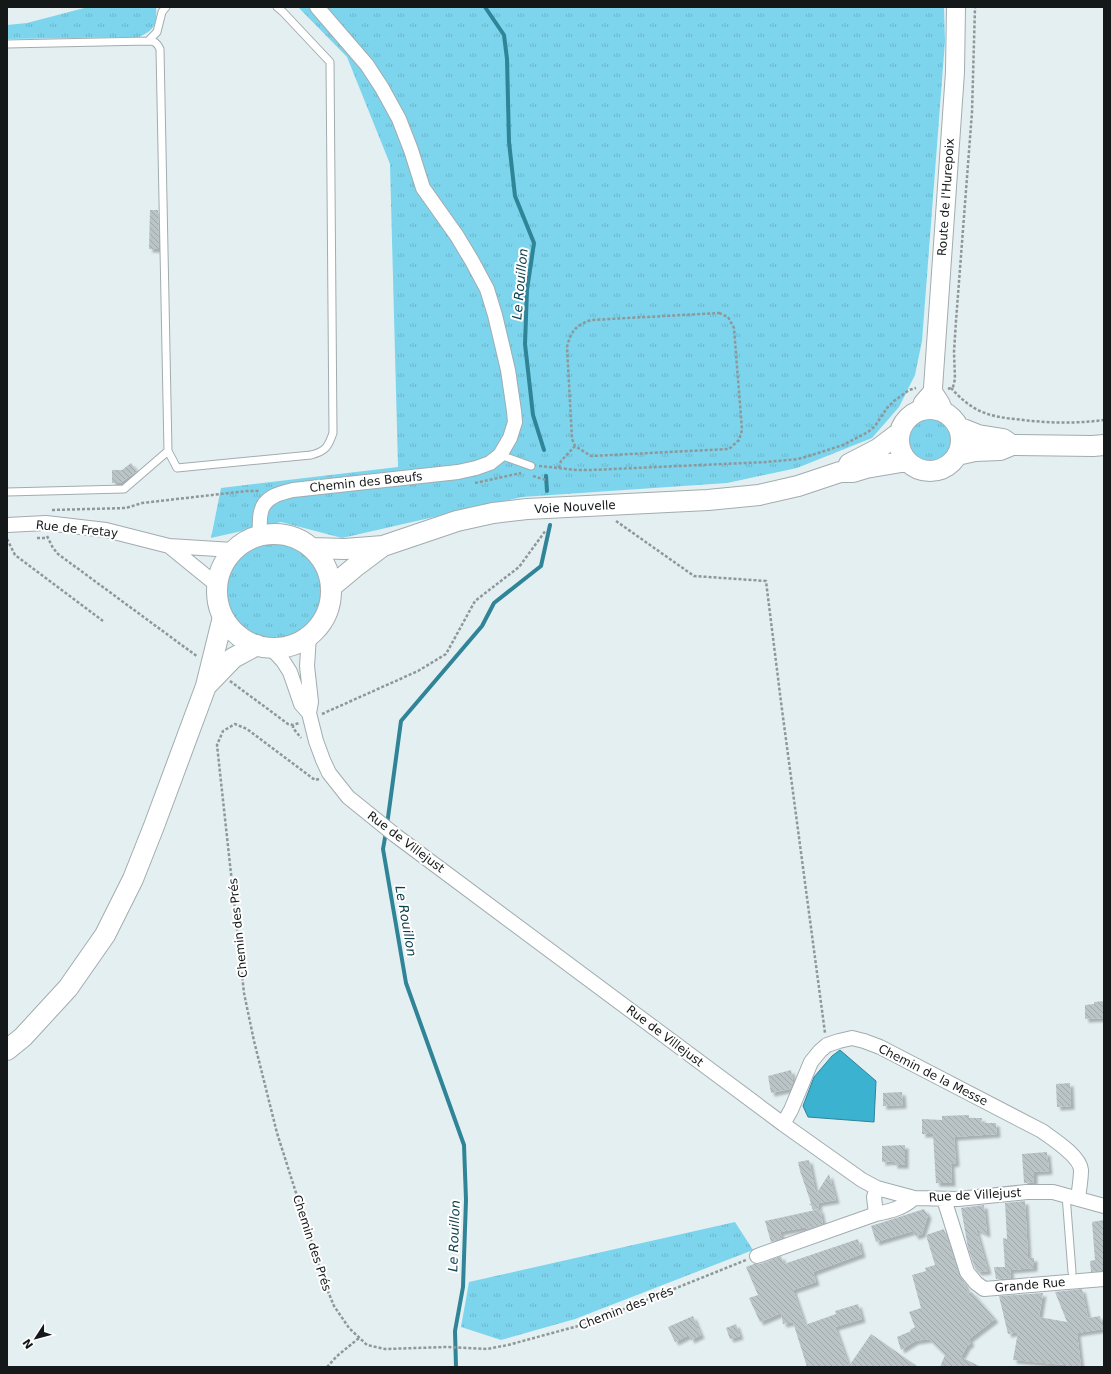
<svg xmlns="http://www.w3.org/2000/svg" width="1111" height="1374" viewBox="0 0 1111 1374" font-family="'DejaVu Sans',sans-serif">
<defs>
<pattern id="grass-tufts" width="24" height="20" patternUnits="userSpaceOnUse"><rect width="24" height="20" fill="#7cd5ed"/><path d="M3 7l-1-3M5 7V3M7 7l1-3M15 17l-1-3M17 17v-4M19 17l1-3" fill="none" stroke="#6ab6cb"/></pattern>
<pattern id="building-back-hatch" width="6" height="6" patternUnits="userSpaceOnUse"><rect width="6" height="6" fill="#bac4c7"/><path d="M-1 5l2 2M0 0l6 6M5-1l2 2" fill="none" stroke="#9fa8aa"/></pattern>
<filter id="shadow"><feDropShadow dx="3.5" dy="3.5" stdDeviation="1" flood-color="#0004"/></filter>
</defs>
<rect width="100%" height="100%" fill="#e4eff2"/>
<path fill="url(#grass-tufts)" d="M88,7H156C157,24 155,30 139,37L7,39V25L27,23Z
M298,7H944L945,41L922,341L915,375L899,407L872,438L797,468L727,483L522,497L342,538L281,522L211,538L221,488L398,467L390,164L347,57Z
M905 441a25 25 0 1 1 50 0a25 25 0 1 1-50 0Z
M225 592a49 49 0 1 1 98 0a49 49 0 1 1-98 0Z
M735,1222L753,1250L575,1319L501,1340L461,1327L469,1282Z"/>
<path fill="#3bb2cf" stroke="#2f8498" d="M840,1050L876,1081L874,1122L808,1117L803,1106L814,1077L832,1056Z"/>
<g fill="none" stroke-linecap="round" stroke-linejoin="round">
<path stroke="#2f8498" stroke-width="4" d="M485,7L504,35L507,59L509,142L515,196L534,243L527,290L525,344L533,415L544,450
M546,476L547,491
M387,825L401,721L482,626L494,603L541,566L550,525
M386,832L383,849L406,983L464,1145L466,1200L463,1287L455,1331L456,1367"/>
</g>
<path fill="url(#building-back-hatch)" filter="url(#shadow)" d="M150,210H158L159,249H149Z
M131,463L137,471L120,483H112V470H122Z
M1104,1001V1018L1085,1019V1005L1094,1004V1002Z
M791,1070L793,1082L790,1089L771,1093L768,1076Z
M1070,1083L1071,1106L1057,1107L1056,1084Z
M902,1092L903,1105L883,1106V1093Z
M969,1115V1118H982L981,1123H996L997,1134L954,1137L956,1163L951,1164L952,1183H936L933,1134H922V1119L942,1120V1116Z
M905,1145V1165H894V1161L882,1162V1146Z
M1047,1152L1049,1171L1034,1172V1182L1024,1183L1022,1154Z
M809,1160L816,1194L829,1174L836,1200L818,1203L819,1208L813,1210L811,1205H809L811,1203L800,1171L798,1162Z
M1025,1201L1028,1258H1034V1268L1010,1270L1011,1278L996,1279L994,1267H1005L1003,1238L1007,1239L1005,1203Z
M984,1205L987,1234L976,1229L988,1271L978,1272L975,1268L968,1248L961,1208Z
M820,1209L823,1224L807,1229L806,1227L780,1232L782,1238L771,1242L765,1221Z
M924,1209L928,1215L922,1234L915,1236L913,1231L876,1242L871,1226Z
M1104,1220V1271L1091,1272L1090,1261L1095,1260L1092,1222Z
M944,1229L959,1275L964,1282L968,1293L972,1292L995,1319L969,1339L971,1343L967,1346L961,1357L981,1367H940L945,1355L929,1339L915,1341L901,1350L897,1337L911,1331L910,1330L915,1327L909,1312L921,1308L912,1275L926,1271L925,1268L935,1265L926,1235Z
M858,1239L862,1254L813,1272L816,1282L793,1290L805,1325L836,1314L835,1311L858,1304L862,1319L835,1327L849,1366L871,1334L918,1367H807L793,1322L783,1324L781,1313L760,1322L749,1298L758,1295L746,1267L754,1264H760L781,1256L784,1264Z
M1082,1289L1088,1318L1100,1316L1103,1329L1077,1333L1081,1367H1065V1365L1013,1360L1018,1332L1008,1334L999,1296L1043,1293L1039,1317L1067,1322L1055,1292Z
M693,1316L701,1335L691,1340L689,1335L675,1342L668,1327Z
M736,1324L740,1336L730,1339L726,1328Z"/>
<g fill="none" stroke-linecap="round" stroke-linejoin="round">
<g stroke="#a2acaf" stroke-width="9">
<path id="service" d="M166,7L162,12L157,32L148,41C155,41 157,43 160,49L168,451L177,468L311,455C326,451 328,447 333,433L330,62L283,12L277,7
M7,44L148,41
M500,455L531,466
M7,492L124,489L168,451
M1066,1195L1072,1272"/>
</g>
<g stroke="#a2acaf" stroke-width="16">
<path id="minor" d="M919,411L921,402L933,388L942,402L947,414
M7,525L46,523L106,530L169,546L233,550
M260,535C260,528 259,519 261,512C264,497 280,493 293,490L458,472L476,468L490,463L500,455L510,438L515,422L514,411L508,370L495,315L487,289L472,261L457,236L423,188L411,150L399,119L382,88L367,65L317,7
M169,546L217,585
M271,648L283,661L290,672L301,704L309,713L316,741L323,760L329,773L348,797L395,835L783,1124L862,1180L877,1188L914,1198L958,1199L1027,1192H1053L1104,1206
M309,713L311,702L307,666L309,636
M783,1124L791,1110L811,1062L820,1051L827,1045L839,1041L852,1038L864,1041L880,1047L1042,1131C1053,1139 1080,1156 1081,1170C1081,1180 1079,1189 1078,1199
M944,1199L967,1272L976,1283L984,1289L1104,1279
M876,1214L874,1197L877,1188
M757,1256L876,1214C891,1211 903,1208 914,1198"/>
</g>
<g stroke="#a2acaf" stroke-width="20">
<path id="tertiary" d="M933,388L955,72L956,7"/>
</g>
<g stroke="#a2acaf" stroke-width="22">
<path id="secondary" d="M899 440a31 31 0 1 1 62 0a31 31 0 1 1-62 0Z
M958,427L978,435L1003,439L1010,444
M957,455L975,451L1000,450L1012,445L1093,446L1104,445
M849,464L878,449L899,433
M217 591a57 57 0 1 1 114 0a57 57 0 1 1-114 0Z
M312,548L345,549L383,546L457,521L493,513L527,509L708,500L759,495L798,486L840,472H853L866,468L907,461
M331,587L355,567L383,546
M206,686L233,658L257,645
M7,1050L23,1037L68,988L105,935L133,879L154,826L206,686L223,617"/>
</g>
<path stroke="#8f9799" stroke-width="2.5" stroke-dasharray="3 2" stroke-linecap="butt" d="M719,313L728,317L734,328L742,430L739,440L729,449L591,456L575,446L572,439L567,347C571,331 576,325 591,320Z
M951,388C959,397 969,406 980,411C991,416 1003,418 1015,419C1045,423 1074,424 1104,420
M948,389L953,387L955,379L954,352L956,321L972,112L975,7
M539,466L577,470H591L767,462L798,459L812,455L843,445L868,432L875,426L887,408L894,401L909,390L916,388
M559,468L561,461L575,446
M533,476L546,480
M475,483L521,473
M52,510L126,508L142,503L247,491H260
M616,521L694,576L766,581L781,702L825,1033
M47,536L53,548L58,554L198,657
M37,538H48
M7,539L15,555L103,621
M230,681L288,724L293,725L299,723
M322,714L418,671L446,654L475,601L519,567L546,530
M293,725V728L301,738
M319,779L315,780L247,729L235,724L223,731L217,745L244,993L254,1041L277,1133L325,1284L334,1306L349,1328L367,1345L385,1349L446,1347L487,1349L508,1345L589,1323L746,1260
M327,1367L337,1356L359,1338"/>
<use href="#service" stroke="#fff" stroke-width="7"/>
<use href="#minor" stroke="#fff" stroke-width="14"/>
<use href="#tertiary" stroke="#fff" stroke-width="18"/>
<use href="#secondary" stroke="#fff" stroke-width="20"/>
</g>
<g text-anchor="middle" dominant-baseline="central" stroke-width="4" stroke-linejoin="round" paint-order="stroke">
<g font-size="12" fill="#141819" stroke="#fff">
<text transform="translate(946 197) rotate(-86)">Route de l'Hurepoix</text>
<text transform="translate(366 482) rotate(-6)">Chemin des Bœufs</text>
<text transform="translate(575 507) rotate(-3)">Voie Nouvelle</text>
<text transform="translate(77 529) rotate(6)">Rue de Fretay</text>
<text transform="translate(406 842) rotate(37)">Rue de Villejust</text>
<text transform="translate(238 928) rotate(-96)">Chemin des Prés</text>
<text transform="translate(665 1036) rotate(37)">Rue de Villejust</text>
<text transform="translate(933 1075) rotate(27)">Chemin de la Messe</text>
<text transform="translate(975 1195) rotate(-3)">Rue de Villejust</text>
<text transform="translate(312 1243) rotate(72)">Chemin des Prés</text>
<text transform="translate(1030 1285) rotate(-5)">Grande Rue</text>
<text transform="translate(626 1308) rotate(-21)">Chemin des Prés</text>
</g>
<g font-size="13" font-style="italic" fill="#0c414d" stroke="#fff">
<text transform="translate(520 284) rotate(-85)">Le Rouillon</text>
<text transform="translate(406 921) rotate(80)">Le Rouillon</text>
<text transform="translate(454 1236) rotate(-88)">Le Rouillon</text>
</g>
</g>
<rect width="1111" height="1374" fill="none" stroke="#141819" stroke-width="16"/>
<g transform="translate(36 1338) rotate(234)" stroke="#ffffff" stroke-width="3" paint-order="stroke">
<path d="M0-3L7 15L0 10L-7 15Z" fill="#141819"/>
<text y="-6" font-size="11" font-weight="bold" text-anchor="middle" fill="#141819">N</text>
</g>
</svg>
